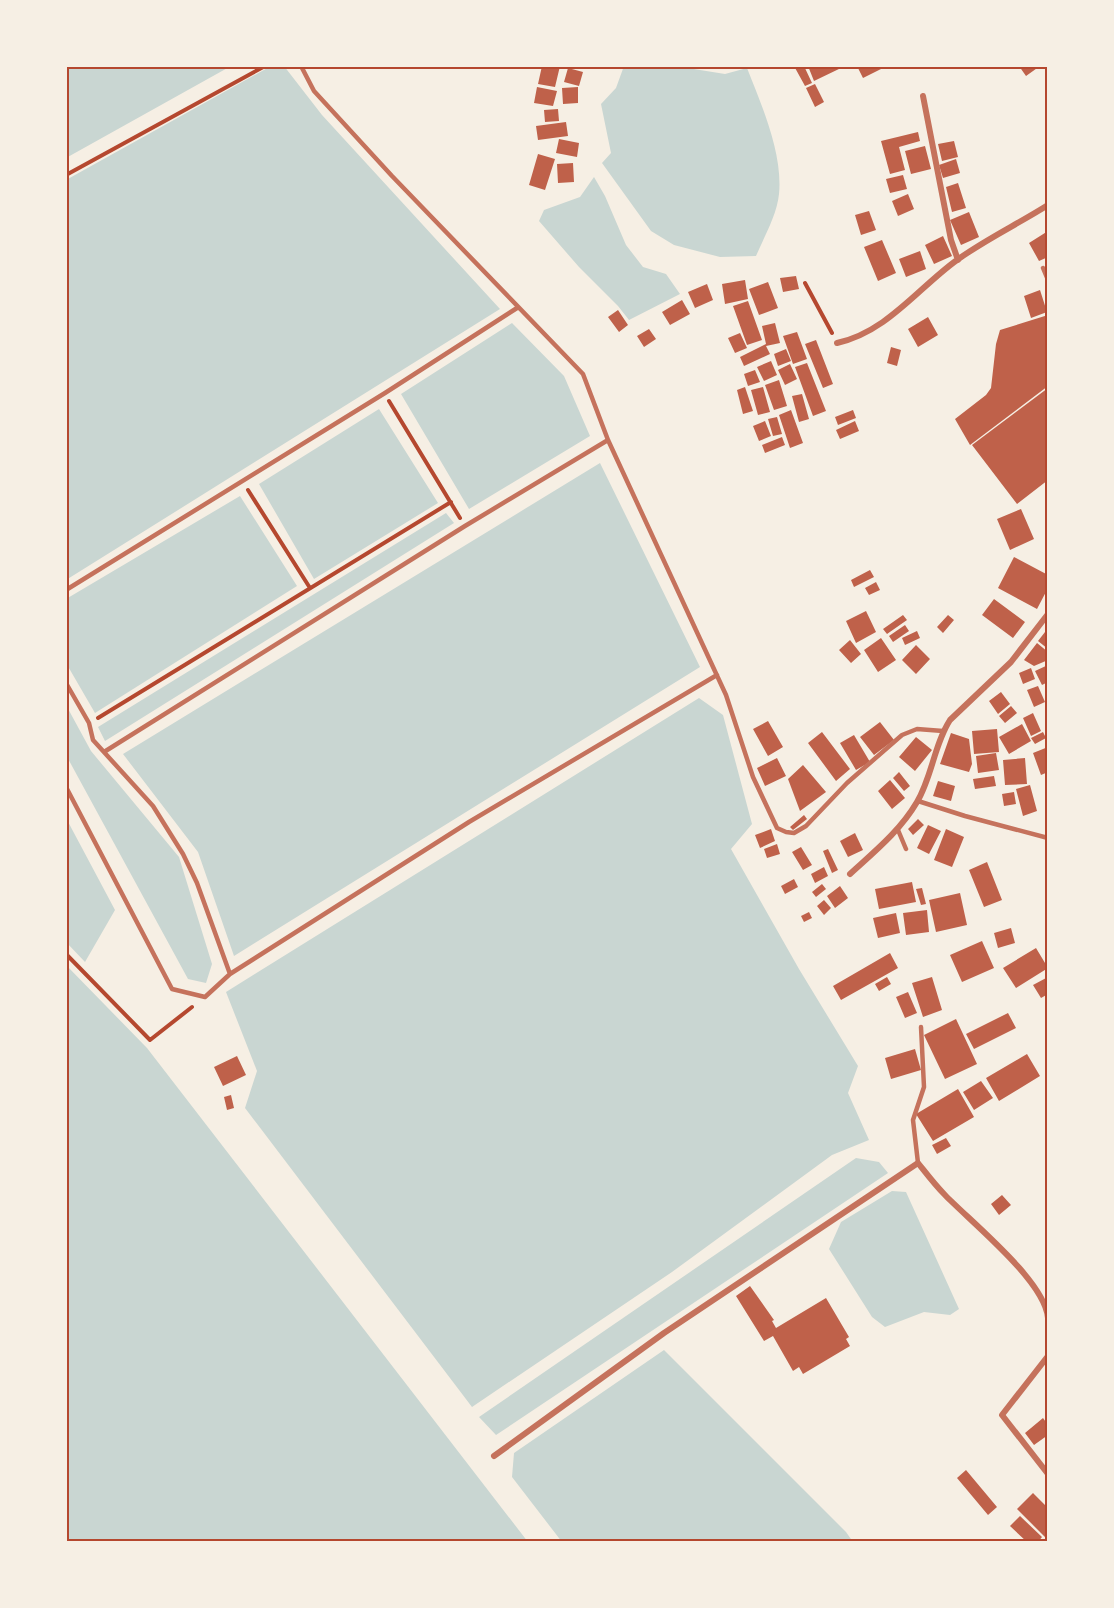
<svg xmlns="http://www.w3.org/2000/svg" width="1114" height="1608" viewBox="0 0 1114 1608" font-family="Montserrat,sans-serif">
<rect width="100%" height="100%" fill="#f6efe4"/>
<path fill="#c9d6d2" d="M66,66H231L66,158Z
M271,66H284L322,115L500,309L66,580V180Z
M624,66H675L725,74L747,68C762,106 783,154 779,194C777,215 764,237 756,256L720,257L674,245L651,231L602,163L611,153L601,104L616,88Z
M594,177L605,196L626,245L643,267L666,274L680,294L629,320L618,306L579,267L539,221L544,210L580,197Z
M512,323L564,376L590,436L469,509L401,394Z
M379,409L438,503L314,579L259,484Z
M600,463L700,667L234,956L198,852L123,754Z
M240,496L297,586L95,713L66,663V599Z
M446,513L454,523L105,741L98,727Z
M699,698L723,715L752,824L731,849L799,969L858,1066L848,1093L869,1140L832,1155L672,1272L472,1407L245,1108L257,1071L226,992Z
M66,705L91,751L179,857L212,964L206,983L188,979L66,755Z
M66,818L115,910L85,962L66,942Z
M66,965L147,1048L528,1542H66Z
M856,1158L879,1162L888,1173L496,1435L479,1417Z
M892,1191L906,1192L959,1309L950,1315L924,1312L885,1327L872,1317L829,1249L841,1222Z
M664,1350L846,1532L853,1542H562L512,1477L514,1453Z"/>
<path fill="#bf614a" d="M542,66H560L555,87L538,84Z
M794,66H804L812,83L805,86Z
M808,66H840L841,68L814,81Z
M857,66H887L863,78Z
M1019,66H1040L1026,76Z
M568,68L583,72L579,86L564,82Z
M815,84L824,102L815,107L806,88Z
M537,87L557,91L553,106L534,103Z
M578,87V103L563,104L562,88Z
M558,109L559,121L545,122L544,110Z
M566,122L568,136L538,140L536,126Z
M918,132L920,141L899,147L905,170L890,174L881,141Z
M559,139L579,143L577,157L556,153Z
M954,141L958,157L942,161L938,144Z
M925,146L931,169L911,174L905,151Z
M538,154L555,159L545,190L529,185Z
M956,159L960,173L943,178L939,165Z
M573,163L574,182L558,183L557,164Z
M903,175L907,189L890,193L886,179Z
M958,183L966,208L952,212L946,187Z
M908,194L914,209L898,216L892,201Z
M869,211L876,230L861,235L855,215Z
M969,212L979,237L961,245L950,220Z
M1048,231V257L1039,261L1029,243Z
M943,236L952,256L934,264L925,245Z
M882,240L896,273L878,281L864,247Z
M920,251L926,269L906,277L899,259Z
M796,276L799,289L783,292L780,278Z
M745,280L748,299L725,304L722,284Z
M768,282L778,308L759,315L749,289Z
M707,284L713,300L695,308L688,292Z
M1040,290L1047,312L1031,318L1024,296Z
M682,300L690,314L670,325L662,312Z
M748,301L762,340L747,345L733,306Z
M618,310L628,325L619,332L608,317Z
M1048,315V386L970,445L955,419L986,395L991,388L996,344L1000,330Z
M928,317L938,335L918,347L908,329Z
M775,323L780,343L766,346L770,354L744,366L740,357L766,344L762,326Z
M649,329L656,339L644,347L637,336Z
M797,332L807,359L793,364L783,336Z
M740,333L747,348L735,353L728,338Z
M816,340L833,384L823,388L805,344Z
M891,347L901,350L897,366L887,363Z
M786,349L791,361L778,366L774,354Z
M771,361L777,375L764,381L757,367Z
M807,363L826,411L813,416L795,367Z
M790,364L797,379L785,385L778,370Z
M755,370L760,382L748,386L744,374Z
M779,380L787,406L774,410L765,385Z
M745,387L753,411L743,414L737,390Z
M763,387L770,412L758,415L751,390Z
M1048,388V480L1017,504L972,445Z
M802,394L809,419L799,422L792,396Z
M791,410L803,443L790,448L779,415Z
M853,410L856,418L838,425L835,417Z
M777,417L782,434L773,436L768,419Z
M765,421L771,436L759,441L753,426Z
M855,421L859,431L840,439L836,430Z
M782,437L785,445L765,453L762,445Z
M1021,509L1034,539L1010,550L997,519Z
M1014,557L1048,575V588L1037,609L998,588Z
M870,570L874,577L854,587L851,580Z
M876,582L880,590L869,595L865,588Z
M994,599L1025,622L1013,638L982,615Z
M866,611L876,632L856,643L846,621Z
M903,615L907,620L887,634L883,629Z
M948,615L954,620L943,633L937,627Z
M905,625L909,631L893,642L889,636Z
M917,631L920,638L905,645L902,638Z
M1045,632L1048,634V649L1038,641Z
M881,638L896,660L878,672L864,650Z
M850,640L861,654L851,663L839,650Z
M1037,643L1048,652V660L1034,666L1024,660Z
M916,645L930,659L916,674L902,660Z
M1048,665V682L1042,685L1035,671Z
M1031,668L1035,679L1023,684L1019,673Z
M1038,686L1045,702L1034,707L1027,690Z
M1001,692L1010,704L998,714L989,701Z
M1011,706L1017,713L1005,723L999,716Z
M1033,713L1041,731L1031,736L1023,718Z
M768,721L783,747L768,756L753,729Z
M880,722L894,740L874,755L860,737Z
M1022,724L1031,741L1009,754L999,737Z
M997,729L999,752L974,754L972,731Z
M822,732L850,769L836,781L808,743Z
M1043,732L1046,738L1035,744L1031,738Z
M951,733L969,739L972,764L969,772L940,764Z
M854,735L870,762L856,770L840,743Z
M916,737L932,750L915,771L899,757Z
M1048,747V772L1041,775L1033,753Z
M996,753L999,770L978,773L976,756Z
M777,758L786,776L765,786L757,768Z
M1025,758L1027,784L1005,785L1003,760Z
M803,765L826,792L800,811L788,779Z
M899,772L910,786L904,791L893,778Z
M994,776L996,786L975,789L973,779Z
M890,780L905,798L892,809L878,791Z
M938,781L955,786L951,801L933,796Z
M1030,785L1037,811L1023,816L1016,789Z
M1014,792L1016,804L1004,806L1002,794Z
M804,815L807,819L793,830L790,827Z
M918,819L924,825L913,835L908,829Z
M928,825L941,831L929,854L917,848Z
M771,829L775,841L760,848L755,835Z
M946,829L964,837L952,867L934,860Z
M855,833L863,850L848,857L840,841Z
M777,844L780,854L767,858L764,849Z
M801,847L812,865L803,870L792,852Z
M828,849L838,870L832,873L823,851Z
M987,862L1002,900L984,907L969,870Z
M824,867L828,876L815,883L811,874Z
M794,879L798,887L785,894L781,886Z
M912,882L916,902L879,909L875,889Z
M822,884L826,889L816,897L812,892Z
M840,886L848,898L835,908L827,896Z
M922,888L926,904L921,905L916,889Z
M1045,889H1048V912H1045Z
M960,893L967,925L936,932L929,900Z
M824,900L831,908L824,915L817,906Z
M927,910L929,932L906,935L903,913Z
M809,912L812,918L804,922L801,916Z
M896,913L900,933L878,938L873,918Z
M1011,928L1015,943L998,948L994,933Z
M982,941L994,968L962,982L950,955Z
M1036,948L1048,968L1016,988L1003,968Z
M890,953L898,968L841,1000L833,986Z
M887,977L891,984L879,991L875,984Z
M932,977L942,1010L923,1017L912,983Z
M1048,977V994L1041,998L1033,985Z
M908,992L917,1013L905,1018L896,997Z
M1008,1013L1016,1028L974,1049L966,1034Z
M956,1019L977,1064L945,1079L924,1035Z
M915,1049L921,1070L891,1079L885,1058Z
M1027,1054L1040,1076L999,1101L986,1078Z
M237,1056L246,1075L223,1086L214,1067Z
M981,1081L993,1098L974,1110L963,1092Z
M958,1089L974,1117L933,1141L916,1114Z
M231,1095L234,1108L227,1110L224,1097Z
M946,1138L951,1146L937,1154L932,1145Z
M1002,1195L1011,1205L999,1215L991,1204Z
M750,1286L774,1320L772,1321L776,1328L826,1298L849,1337L846,1339L850,1346L803,1374L799,1367L793,1371L773,1336L764,1341L736,1296Z
M1043,1418L1048,1425V1435L1034,1445L1025,1433Z
M966,1470L997,1507L988,1515L957,1478Z
M1033,1493L1048,1508V1534L1045,1537L1017,1509Z
M1020,1516L1042,1537L1038,1542H1027L1010,1526Z"/>
<g fill="none" stroke-linecap="round" stroke-linejoin="round">
<path stroke="#b5482f" stroke-width="4" d="M66,175L265,66
M805,283L832,333
M389,401L460,518
M248,490L310,588
M98,718L451,502
M66,954L150,1040L192,1007"/>
<path stroke="#c5725c" stroke-width="4.5" d="M301,66L314,91L392,176L583,374L608,440L726,695L753,777L777,828L786,832L794,833L806,826L847,783L902,735L917,729L943,731
M1043,268L1048,280
M66,590L385,393L517,308
M66,683L89,723L93,740L153,806L183,854L197,883L230,974
M104,752L465,526L608,440
M66,787L172,989L205,997L230,974L469,822L717,675
M918,801L965,816L1048,838
M898,830L906,849
M918,1163L913,1120L924,1087L921,1027"/>
<path stroke="#c5725c" stroke-width="6" d="M923,96L951,240L958,260
M837,343C887,332 918,288 957,260C986,239 1018,224 1048,205
M850,874C874,852 900,831 917,802C932,777 934,745 950,720L1011,662L1048,614
M1048,1356L1002,1415L1048,1474
M494,1456L664,1333L918,1163C926,1173 935,1185 945,1195C971,1222 1045,1281 1048,1318"/>
</g>
<rect width="1114" height="1608" fill="none" stroke="#f6efe4" stroke-width="135"/>
<rect x="68" y="68" width="978" height="1472" fill="none" stroke="#b5482f" stroke-width="2"/>
</svg>
